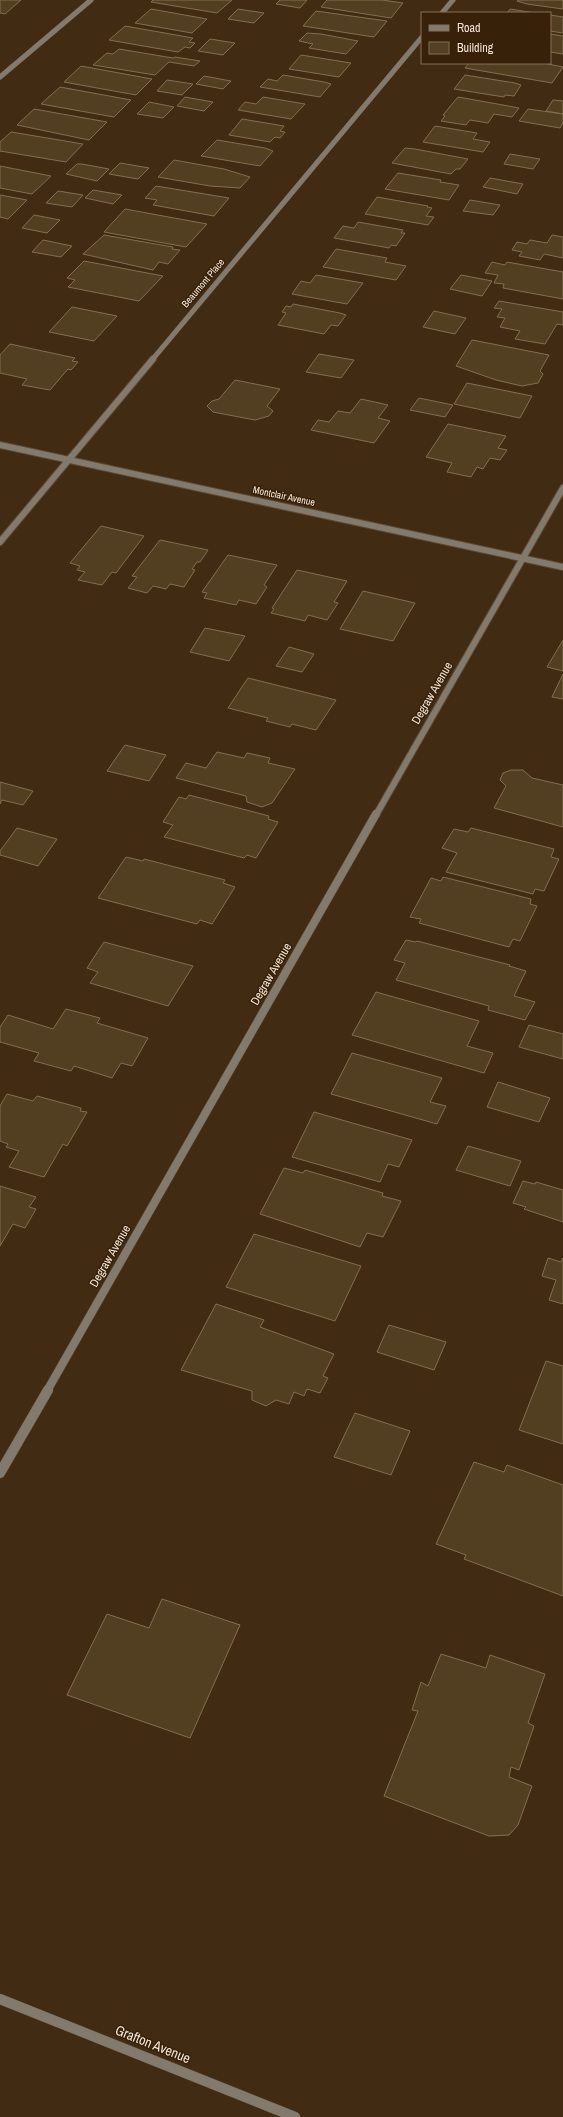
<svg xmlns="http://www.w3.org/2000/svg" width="563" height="2117" viewBox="0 0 563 2117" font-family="'Archivo Narrow',sans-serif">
<rect width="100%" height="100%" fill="#412b13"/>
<path fill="#523f21" stroke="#826f51" d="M0,0H21L5,14L0,13Z
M153,0H232L217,13L151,2Z
M280,0H307L300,8L276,4Z
M327,0H382L403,3L391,18L321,7Z
M519,0H563V9L527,4L517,1Z
M151,9L207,19L192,33L135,23Z
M238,9L264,13L254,23L228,19Z
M510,9L535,13H507Z
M316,11L387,21L374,37L303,26Z
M550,15L563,17V33L550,31Z
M125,26L193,38L189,42L195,43L190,48L185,47L178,52L109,40Z
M307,33L321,34L358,41L346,54L309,48L313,44L299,41Z
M550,34L563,36V54L550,52Z
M210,39L235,43L223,55L198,51Z
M119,49L173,58L175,57L200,61L194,66L169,62L155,75L93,65L107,53L113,54Z
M301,55L351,63L339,77L289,69Z
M469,63H543L563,67L552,83L465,68Z
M81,66L152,79L136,95L64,82Z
M283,75L324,82L331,84L320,97L260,87L268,79L277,81Z
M465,75L515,83L521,85L514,96L505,95L504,97L454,89Z
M204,76L231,81L223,89L196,84Z
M167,80L193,84L182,95L157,91Z
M60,87L131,100L114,117L41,104Z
M185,97L213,102L204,111L177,106Z
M263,97L305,104L291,119L238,110L245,102L256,104Z
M458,97L503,105L519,108L512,117L494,114L488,123L470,120L466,125L441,121L445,116L443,115Z
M553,100L563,101V114L546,111Z
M149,102L174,107L163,118L137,114Z
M34,109L107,122L89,140L17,125Z
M528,109L563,114V123L560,128L519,121Z
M242,119L284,126L280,131L285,132L280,138L275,137L270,142L229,135Z
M435,126L477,133L473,139L490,142L483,152L423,142Z
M11,132L83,144L66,162L0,151V142Z
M217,140L265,148L273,151L260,166L201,156Z
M405,148L415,149L468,159L460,169H456L451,174L392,163Z
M510,154L540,159L533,169L504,164Z
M174,160L224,169L250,177L240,188L210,186L158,177Z
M120,163L149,168L138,179L109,174Z
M77,164H82L109,169L97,181L66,174Z
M0,166L51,176L32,194L0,188Z
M398,173L441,180L440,182L459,185L449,200L385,189Z
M490,178L523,184L517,194L483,187Z
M156,186L229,198L214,216L153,205L157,200L145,198Z
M93,190L122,195L113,204L85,198Z
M58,191L83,195L72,207L46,203Z
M0,195L27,200L8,219L0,217Z
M377,197L428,206L427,207L432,208L426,216L434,217L428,225L365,214Z
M470,200L500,205L493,215L463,211Z
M125,209L207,224L186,247L104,232Z
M34,215L60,220L47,233L22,228Z
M358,222L403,230L401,233H405L396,246L391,245L389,248L334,238L343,226L354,228Z
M104,235L173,247L172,249L180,250L168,264L159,262L153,270L83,254Z
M552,235L563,237V258L544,254L540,260L519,256L522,252L512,250L517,242L527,244L530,240L547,243Z
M43,240L72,246L61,257L32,252Z
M336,249L387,258L385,262L406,266L396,280L323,267Z
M84,261L163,276L139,301L68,287L75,280L67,278Z
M492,262L505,265L507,262L563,272V299L503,288L504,284L494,283L498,275L485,273Z
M316,275L363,283L347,304L292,294L301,281L310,283Z
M461,275L492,281L482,296L450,289Z
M499,301L563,312V325L557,324L545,344L515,339L520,331L500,327L505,318L497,317L502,309L494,308Z
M293,304L340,313L346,315L338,326L331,325L324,334L278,325L286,313L282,312L286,306L291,307Z
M72,307L117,316L94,341L49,332Z
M434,311L466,318L455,334L423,327Z
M472,340L549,355L540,371L543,374L538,383L522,386L496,380L456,366Z
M10,344L75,358L72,361L78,362L71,370L68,369L50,390L22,385L27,379L0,373V355Z
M319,354L354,360L341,378L306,372Z
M235,380L280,389L267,406L273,411L269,416L255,420L213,412L207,406L212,401L219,399Z
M467,383L532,396L520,418L454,404Z
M419,398L453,405L445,417L410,410Z
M361,399L388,405L378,418L390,421L374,443L311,430L318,420L329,422L338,411L350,413Z
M448,424L506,436L498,448L507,450L500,460L490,458L483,469L477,467L471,477L447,472L452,463L426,457Z
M101,526L144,536L116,573L112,572L102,585L78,580L85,572L77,570L80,566L70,563Z
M160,540L208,550L200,562H197L192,569L195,570L184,587L170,584L166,589L153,586L147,593L128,588L137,577L132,576Z
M228,555L277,565L264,585L267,587L256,604L239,600L236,605L204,598L207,593L202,592Z
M297,570L347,581L334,602L338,603L327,620L308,615L305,621L271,613L274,609L272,608Z
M363,591L415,603L393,641L340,629Z
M205,628L245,636L229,661L190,652Z
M563,640V671L547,667Z
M289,647L314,654L302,672L276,666Z
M563,674V699L552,697Z
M248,678L336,700L316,730L292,724L290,727L266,721L268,718L228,708Z
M125,745L166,755L149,781L107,771Z
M217,752L244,758L247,753L270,758L268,763L295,769L272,803L262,807L247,802L246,796L176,778L186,763L206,768Z
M511,770H523L532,778L563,785V827L494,808L506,786L500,780L503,773Z
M0,782L33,791L23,805L2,800L0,804Z
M189,795L269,816L268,819L278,822L256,858L247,855L244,858L164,837L173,825L163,822L179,797L186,799Z
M17,828L57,839L38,866L0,855V851Z
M471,828L554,849L551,857L559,859L544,891L535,889L533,894L446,872L457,853L442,848L454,829L468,832Z
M126,857L143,861L144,859L225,880L223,883L235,887L212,924L200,920L197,924L98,898Z
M443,877L531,899L530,904L537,906L520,941L513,939L509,947L419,923L421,919L410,917L431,878L441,881Z
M406,940L416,942L417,941L510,965L509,966L526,971L514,996L535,1002L525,1020L488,1010L489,1006L396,980L405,963L394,960Z
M104,942L193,966L168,1006L90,983L98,972L87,968Z
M376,992L479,1021L467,1046L493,1053L484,1073L352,1035Z
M66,1009L100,1018L97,1023L148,1038L132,1066L121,1063L112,1078L74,1066L71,1071L34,1061L39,1053L0,1042V1027L8,1015L53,1029Z
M529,1025L563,1034V1059L519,1047Z
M352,1053L442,1078L430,1102L446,1106L437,1124L331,1094Z
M498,1082L550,1098L539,1122L487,1107Z
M7,1094L33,1101L37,1096L81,1108L80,1111L87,1112L67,1146L63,1144L44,1177L9,1167L19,1151L6,1147L8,1144L0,1141V1106Z
M314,1112L412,1140L399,1167L388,1164L380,1182L292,1157Z
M468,1146L521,1161L510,1186L456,1170Z
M284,1168L303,1173L305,1170L383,1193L382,1196L401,1201L383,1237L367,1233L360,1247L260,1214Z
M523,1181L535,1184L536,1182L563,1190V1222L524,1209L526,1207L513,1203Z
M0,1186L36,1197L29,1207L36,1209L25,1228L13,1224L0,1246Z
M254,1234L361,1266L335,1321L226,1287Z
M548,1258L561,1262L563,1258V1304L549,1300L556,1280L542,1276Z
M216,1304L264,1320L260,1327L334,1354L323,1376L328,1378L320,1393L307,1389L304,1396L294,1392L289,1404L276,1400L266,1406L252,1400V1391L181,1370Z
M389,1325L446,1342L434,1370L377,1352Z
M546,1361L563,1366V1444L519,1430Z
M355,1413L410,1431L391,1475L334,1457Z
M474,1462L504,1472L507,1465L563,1485V1596L464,1559L466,1555L436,1544Z
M162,1599L240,1625L190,1738L67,1695L107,1614L149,1628Z
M441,1654L486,1668L490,1655L545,1674L528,1723L534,1726L519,1770L511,1767L509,1777L532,1786L518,1825L509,1835L489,1836L384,1796L418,1711L412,1710L421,1682L428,1686Z"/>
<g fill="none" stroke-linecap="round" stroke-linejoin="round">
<g stroke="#5e4933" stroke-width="5.5">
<path id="street-far3" d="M442,13L453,0
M0,77L91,0
M152,360L422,37"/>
</g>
<g stroke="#5e4933" stroke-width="8">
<path id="street-far2" d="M0,445L563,567
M0,542L153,359
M376,815L563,488"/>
</g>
<g stroke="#5e4933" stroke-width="9">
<path id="street-far1" d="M47,1391L376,814"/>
</g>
<g stroke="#5e4933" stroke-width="11">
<path id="street" d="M0,1473L48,1390
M0,1999L295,2117"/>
</g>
<use href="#street-far3" stroke="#827a6c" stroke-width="5"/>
<use href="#street-far2" stroke="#827a6c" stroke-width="6"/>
<use href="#street-far1" stroke="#827a6c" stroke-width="8"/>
<use href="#street" stroke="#827a6c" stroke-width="10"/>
</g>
<g text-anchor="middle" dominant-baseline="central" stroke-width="3" stroke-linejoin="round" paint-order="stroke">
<g font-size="10" fill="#f4e6d8" stroke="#372109">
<text transform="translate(203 283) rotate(-50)">Beaumont Place</text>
<text transform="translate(284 496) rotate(12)">Montclair Avenue</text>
</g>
<g font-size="12" fill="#f4e6d8" stroke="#372109">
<text transform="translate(432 693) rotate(-60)">Degraw Avenue</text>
<text transform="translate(271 974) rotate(-60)">Degraw Avenue</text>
<text transform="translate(110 1256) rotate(-60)">Degraw Avenue</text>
</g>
<g font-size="14" fill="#f4e6d8" stroke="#372109">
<text transform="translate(153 2044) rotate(22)">Grafton Avenue</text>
</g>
</g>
<rect x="421" y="12" width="130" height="52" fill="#372109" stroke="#83705c"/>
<rect x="429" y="25" width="20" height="6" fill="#827a6c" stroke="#83705c"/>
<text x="457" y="32" font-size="12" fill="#f4e6d8">Road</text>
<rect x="429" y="42" width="20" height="12" fill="#523f21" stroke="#83705c"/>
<text x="457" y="52" font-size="12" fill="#f4e6d8">Building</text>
</svg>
